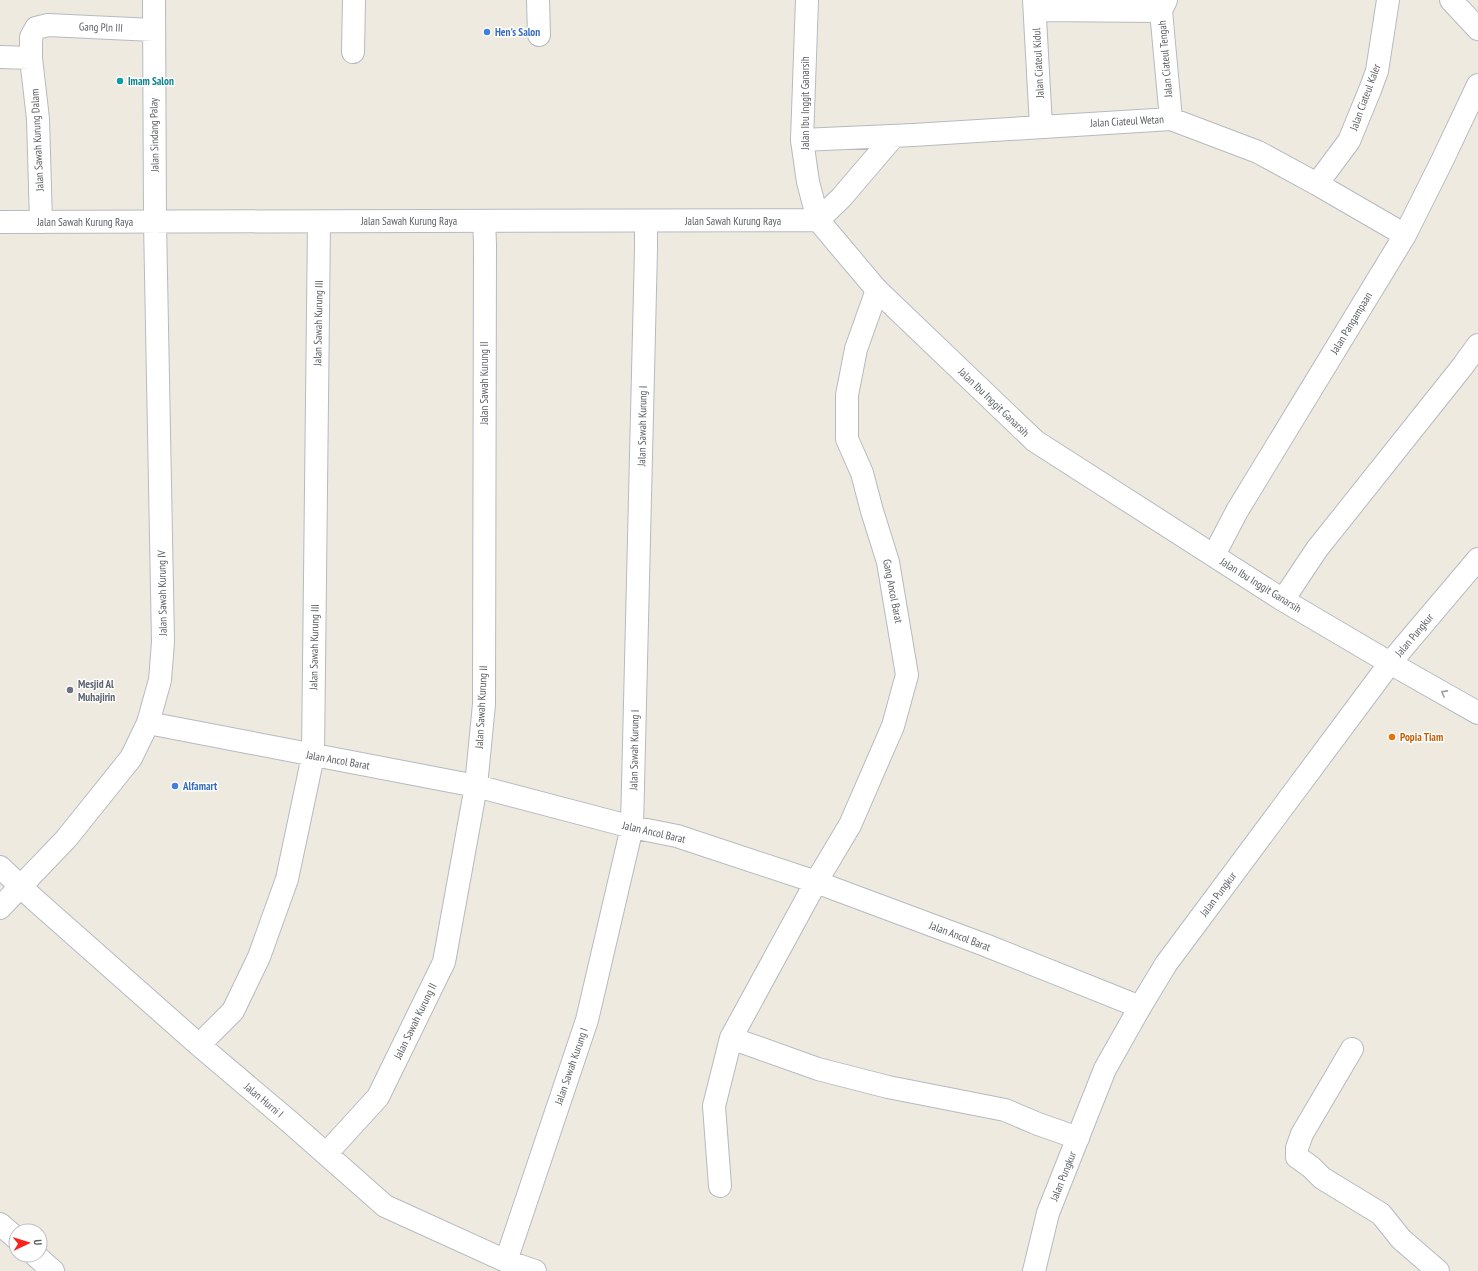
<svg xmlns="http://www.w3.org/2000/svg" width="1478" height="1271" viewBox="0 0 1478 1271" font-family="'PT Sans Narrow',sans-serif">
<rect width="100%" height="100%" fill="#eeeae0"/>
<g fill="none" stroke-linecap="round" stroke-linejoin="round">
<g stroke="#b6babf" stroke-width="24">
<path id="street" d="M154,0L155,222
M538,0L539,35
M1034,0L1041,126
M1166,0L1161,11L1171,119
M1451,0L1478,29
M1036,10L1161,11
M353,52L354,0
M0,57L31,58
M802,140L913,135L1171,119L1258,152L1317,184L1405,235
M1317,184L1349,141L1370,90L1377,71L1388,0
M818,220L841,198L894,136
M41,222L38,119L31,58V37L36,28L48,25L153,30
M1214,555L1237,511L1405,235L1442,161L1478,85
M1283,600L1317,549L1462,367L1478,345
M148,723L476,786L632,827L677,836L816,882L985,945L1140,1007
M0,867L34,899L199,1045L291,1123L385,1206L506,1261L535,1271
M731,1038L818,1069L888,1087L1005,1110L1038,1124L1078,1138
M199,1045L233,1011L259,957L287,879L313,756L319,222
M1352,1049L1302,1134L1297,1148V1157L1311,1167L1322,1178L1381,1214L1401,1239L1438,1271
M326,1154L378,1097L444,962L476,786L484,704L485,244L484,221
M720,1186L714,1106L731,1038L816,882L850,825L893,726L907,675L888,562L872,511L862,473L847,439V395L856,349L877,290
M506,1261L587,1020L632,827L646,249V221"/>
</g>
<g stroke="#b6bbc1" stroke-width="24">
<path id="secondary" d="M807,0L802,140L808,182L818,220L877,290L1035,441L1283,600L1390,663L1478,713
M0,222L818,220
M0,908L66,839L131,758L148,723L160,680L163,642L155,222
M0,1224L16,1238
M35,1255L53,1271
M1034,1271L1048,1213L1105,1069L1140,1007L1166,964L1390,663L1478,559"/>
</g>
<use href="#street" stroke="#fff" stroke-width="22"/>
<use href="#secondary" stroke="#fff" stroke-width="22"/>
</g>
<defs><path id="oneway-chevron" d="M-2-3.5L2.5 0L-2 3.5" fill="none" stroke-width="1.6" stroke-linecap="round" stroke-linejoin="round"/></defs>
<use stroke="#9b9ea1" href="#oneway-chevron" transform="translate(1444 693) rotate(-151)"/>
<g fill="#3f7fe0" stroke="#fff" stroke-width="1.5">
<circle cx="487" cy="32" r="4"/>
<circle cx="175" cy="786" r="4"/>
</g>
<circle fill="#0f9aa8" stroke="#fff" stroke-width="1.5" cx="120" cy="81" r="4"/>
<circle fill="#6b7280" stroke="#fff" stroke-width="1.5" cx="70" cy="690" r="4"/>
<circle fill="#e8710a" stroke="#fff" stroke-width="1.5" cx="1392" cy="737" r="4"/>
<g text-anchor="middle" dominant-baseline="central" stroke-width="3" stroke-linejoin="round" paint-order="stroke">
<g font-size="11" fill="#595e63" stroke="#fff">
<text transform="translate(101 27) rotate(2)">Gang Pln III</text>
<text transform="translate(1165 59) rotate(-95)">Jalan Ciateul Tengah</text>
<text transform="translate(1038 63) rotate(-93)">Jalan Ciateul Kidul</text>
<text transform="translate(1365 97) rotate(-70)">Jalan Ciateul Kaler</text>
<text transform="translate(805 103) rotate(-90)">Jalan Ibu Inggit Ganarsih</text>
<text transform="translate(1127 121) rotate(-3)">Jalan Ciateul Wetan</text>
<text transform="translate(154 135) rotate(-91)">Jalan Sindang Palay</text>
<text transform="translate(37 140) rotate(-93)">Jalan Sawah Kurung Dalam</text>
<text x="409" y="221">Jalan Sawah Kurung Raya</text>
<text x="733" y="221">Jalan Sawah Kurung Raya</text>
<text x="85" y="222">Jalan Sawah Kurung Raya</text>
<text transform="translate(318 323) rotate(-89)">Jalan Sawah Kurung III</text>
<text transform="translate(1351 323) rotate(-59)">Jalan Pangampaan</text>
<text transform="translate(484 383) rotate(-90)">Jalan Sawah Kurung II</text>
<text transform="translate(994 402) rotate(44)">Jalan Ibu Inggit Ganarsih</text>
<text transform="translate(642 426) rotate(-89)">Jalan Sawah Kurung I</text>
<text transform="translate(1261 585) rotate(32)">Jalan Ibu Inggit Ganarsih</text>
<text transform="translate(893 591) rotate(79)">Gang Ancol Barat</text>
<text transform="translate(162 593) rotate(-91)">Jalan Sawah Kurung IV</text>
<text transform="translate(1414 635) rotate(-50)">Jalan Pungkur</text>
<text transform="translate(314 647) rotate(-89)">Jalan Sawah Kurung III</text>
<text transform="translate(481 707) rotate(-87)">Jalan Sawah Kurung II</text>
<text transform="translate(634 750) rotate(-89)">Jalan Sawah Kurung I</text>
<text transform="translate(338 760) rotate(10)">Jalan Ancol Barat</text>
<text transform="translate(654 832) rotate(13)">Jalan Ancol Barat</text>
<text transform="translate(1218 894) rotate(-53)">Jalan Pungkur</text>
<text transform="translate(960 936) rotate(21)">Jalan Ancol Barat</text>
<text transform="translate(415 1021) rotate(-64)">Jalan Sawah Kurung II</text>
<text transform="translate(571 1066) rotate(-71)">Jalan Sawah Kurung I</text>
<text transform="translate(264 1100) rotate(40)">Jalan Hurni I</text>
<text transform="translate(1063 1176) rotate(-68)">Jalan Pungkur</text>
</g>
<g font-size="11" font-weight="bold" fill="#366cbe" stroke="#fff" text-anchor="start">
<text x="495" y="32">Hen's Salon</text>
<text x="183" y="786">Alfamart</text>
</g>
<g font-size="11" font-weight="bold" fill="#0d838f" stroke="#fff" text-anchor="start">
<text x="128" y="81">Imam Salon</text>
</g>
<g font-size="11" font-weight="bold" fill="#5b616d" stroke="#fff" text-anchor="start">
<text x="78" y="684">Mesjid Al<tspan x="78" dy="13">Muhajirin</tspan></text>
</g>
<g font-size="11" font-weight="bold" fill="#c56008" stroke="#fff" text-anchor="start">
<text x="1400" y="737">Popia Tiam</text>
</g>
</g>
<g transform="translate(28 1243) rotate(86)"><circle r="19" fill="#ffffff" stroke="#bdbfc1"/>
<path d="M0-3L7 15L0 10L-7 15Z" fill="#f9231b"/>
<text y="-6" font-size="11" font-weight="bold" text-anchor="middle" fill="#595e63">U</text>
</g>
</svg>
